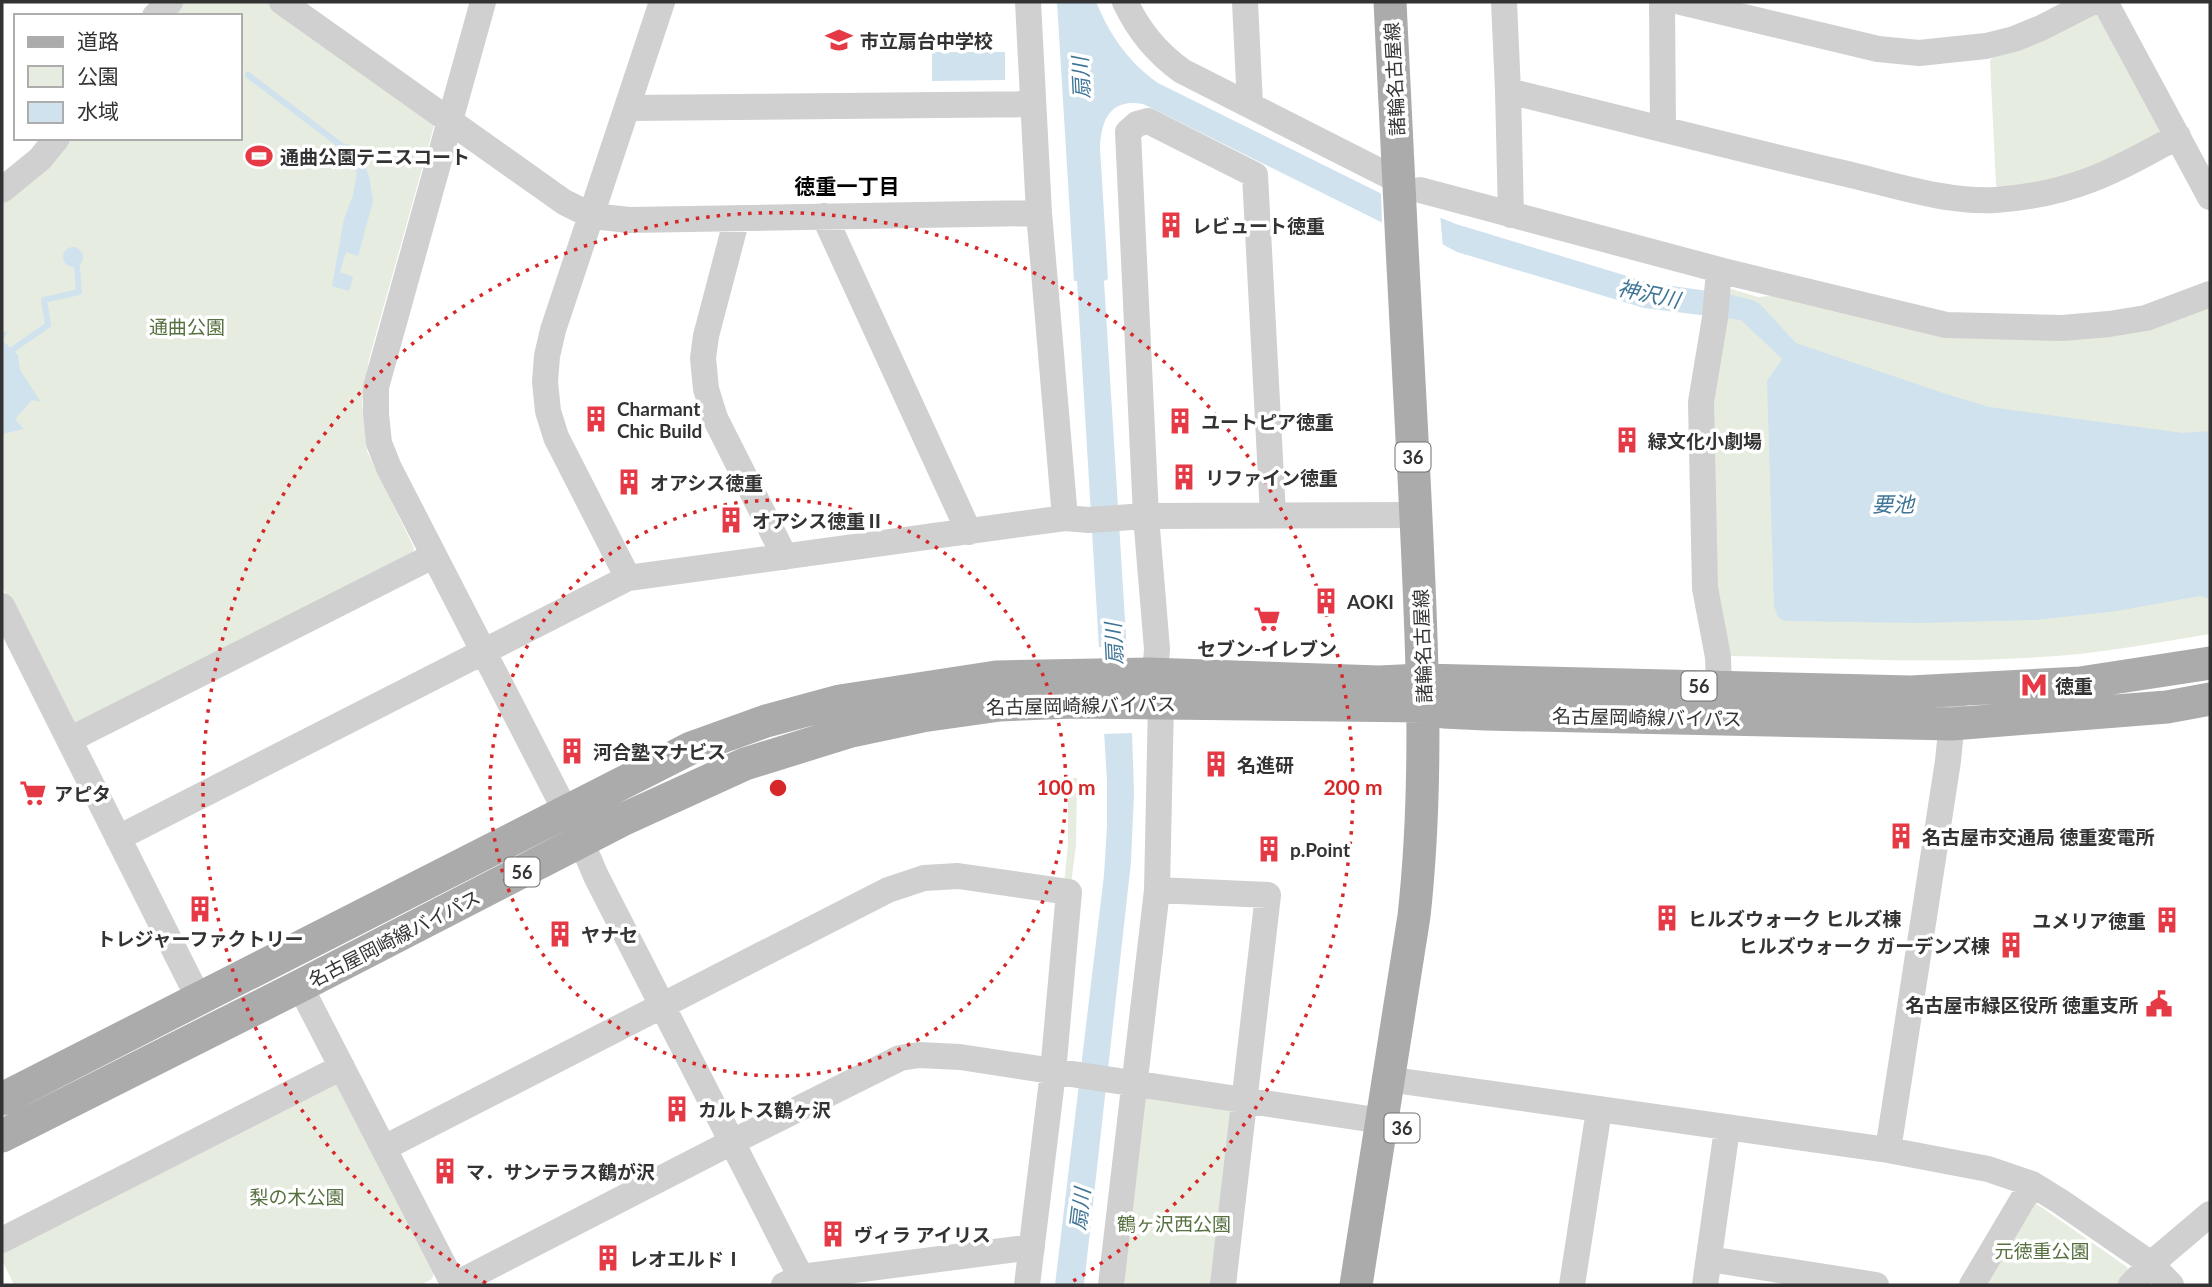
<svg xmlns="http://www.w3.org/2000/svg" width="2212" height="1287" viewBox="0 0 2212 1287" font-family="Lato,'Noto Sans JP',sans-serif">
<rect width="100%" height="100%" fill="#fff"/>
<path fill="#e6ecdf" d="M184,2H268L431,120L434,126L369,359L362,403L367,451L414,548L411,558L77,724L72,722L2,587V203L67,138H240V16H169Z
M2093,11L2102,13L2164,128C2148,161 2039,183 2003,192L1996,185L1990,61L1997,51Z
M1728,288L1758,297L1782,295L1921,330L2210,304V634C2154,643 2098,654 2041,657C1938,664 1834,658 1731,656L1716,602L1709,401Z
M1068,778H1077L1076,845L1071,884H1064L1068,844Z
M341,1081L435,1269L432,1279L420,1285H14L2,1260V1248Z
M1149,1096L1229,1106L1235,1114L1215,1285L1126,1284L1120,1276L1142,1101Z
M2034,1202L2127,1267L2129,1272L2121,1285H1980Z"/>
<path fill="#cfe2ee" d="M1057,2H1096C1110,35 1128,62 1158,83L1384,195L1456,224L1650,283L1723,293L1752,300L1760,304L1796,343L1940,392L1989,407L2183,433L2210,431V599L2200,596L2117,611L2036,620L1919,623L1784,621L1778,617L1774,606L1767,381L1782,359L1741,320L1644,308L1457,252L1444,245L1385,224L1143,104C1111,98 1101,119 1100,148L1108,279L1104,281L1132,733L1134,794L1131,862L1084,1285H1055L1104,875L1107,826V781L1077,281H1074Z
M932,52H1005V80L932,81Z
M347,143L356,150L362,160L369,176L373,201L358,256L346,252L340,272L353,277L349,291L332,286L344,219L353,195L357,173L339,150Z
M63 257a10 10 0 1 1 20 0a10 10 0 1 1-20 0Z
M8,331L3,341L18,355L20,370L41,402L32,400L15,419L24,429L2,434V332Z"/>
<path fill="#fff" d="M1381,190L1440,213L1443,248L1382,226Z
M1096,647L1130,648L1135,733L1101,734Z"/>
<g fill="none" stroke-linecap="round" stroke-linejoin="round">
<path stroke="#cfe2ee" stroke-width="6" d="M248,75L343,147
M12,350L48,325L44,300L79,292L77,267"/>
<path stroke="#d0d0d0" stroke-width="26" d="M282,2L564,202L592,216L629,220L1039,213
M483,2L376,387V414L379,443L389,468L581,841L596,876L805,1285
M1028,2L1039,213L1065,518
M1125,2C1139,31 1156,52 1182,71L1399,181
M1245,2L1250,105
M1504,2L1508,91C1620,118 1731,147 1843,173C1891,184 1947,203 1995,200C2071,195 2114,172 2178,136
M1662,2L1663,129
M1681,2L1878,49L1919,53L1986,46L2014,39L2041,28L2092,2
M2105,2L2210,197
M155,16L170,2
M1508,91L1511,215
M628,108L1033,104
M2,190L40,159L57,138
M1420,190L1731,273L1946,325L2062,328L2109,324L2146,318L2210,294
M824,216L969,532
M737,218L706,336L703,358L706,389L715,418L785,557
M628,578L556,437L548,411L545,382L547,356L553,330L662,2
M2,606L198,997
M1155,675L1157,649L1146,516L1128,132L1137,124L1148,121L1255,175L1273,515
M1719,686L1718,657L1705,588L1701,402L1715,318L1719,270
M69,740L433,556
M118,838L628,578L1065,518L1089,520L1146,516L1416,515
M1157,890L1268,895L1223,1285
M300,986L454,1285
M1408,1082L1888,1150L1988,1169L2032,1184L2061,1202L2151,1264L2171,1285
M384,1148L888,890L924,878L958,876L1069,892L1053,1072L1027,1285
M1888,1150L1948,761L1955,690
M2,1240L342,1067
M1709,1259L1876,1285
M454,1285L732,1142L900,1058L919,1055L960,1057L1382,1121
M784,1285L801,1277L1032,1247
M1111,1285L1157,890L1161,702
M1572,1285L1599,1110
M1705,1285L1727,1129
M1972,1285L2032,1184
M2131,1285L2151,1264L2210,1214"/>
<path stroke="#ababab" stroke-width="33" d="M2,1099L691,748L766,721L840,701L996,677L1149,674L1379,682L1422,680L1911,692L2080,683L2210,663
M2,1136L300,986L622,820L745,764L851,731L922,716L1000,705L1073,702L1424,706L1444,712L1485,714L1952,724L2167,707L2210,699
M1356,1285L1414,916C1430,770 1421,624 1414,477C1406,319 1397,160 1390,2"/>
</g>
<g fill="none" stroke="#d62828" stroke-width="3.5" stroke-dasharray="3.5 7">
<circle cx="778" cy="788" r="288"/>
<path d="M486 1283A575 575 0 1 1 1070 1283"/>
</g>
<defs>
<g id="school-bare" transform="scale(2.1)"><path d="M0-5L7-2L0 1L-7-2ZM-4 1L0 2.5L4 1V4Q0 6-4 4Z" fill="#e63946" stroke="#fff" stroke-width="2.5" paint-order="stroke"/></g>
<g id="stadium-bare" transform="scale(2.1)"><path d="M0-5a6.5 5 0 1 0 0 10a6.5 5 0 1 0 0-10ZM-3.5-1.8h7v3.6h-7Z" fill="#e63946" stroke="#fff" stroke-width="2.5" paint-order="stroke"/></g>
<g id="building-bare" transform="scale(2.1)"><path d="M-4-6H4V6H1V3H-1V6H-4ZM-2.5-4.3h1.7v1.8h-1.7ZM.8-4.3h1.7v1.8H.8ZM-2.5-1h1.7V.8h-1.7ZM.8-1h1.7V.8H.8Z" fill="#e63946" stroke="#fff" stroke-width="2.5" paint-order="stroke"/></g>
<g id="supermarket-bare" transform="scale(2.1)"><path d="M-6-5.5h2.5l.6 2H6L4.5 2H-2.5L-4.4-4H-6ZM-1.5 3.2a1.3 1.3 0 1 0 .1 0ZM3 3.2a1.3 1.3 0 1 0 .1 0Z" fill="#e63946" stroke="#fff" stroke-width="2.5" paint-order="stroke"/></g>
<g id="metro-bare" transform="scale(2.1)"><path d="M-5.5 5V-5H-3L0 0L3-5H5.5V5H3V-.5L0 4L-3-.5V5Z" fill="#e63946" stroke="#fff" stroke-width="2.5" paint-order="stroke"/></g>
<g id="civic-bare" transform="scale(2.1)"><path d="M-.6-6.5H3V-4.5H.6V-3L4-1V1h2V6H-6V1h2V-1L-.6-3ZM-1.2 2.5V6h2.4V2.5Z" fill="#e63946" stroke="#fff" stroke-width="2.5" paint-order="stroke"/></g>
</defs>
<g fill-rule="evenodd">
<use href="#school-bare" x="839" y="40"/>
<use href="#stadium-bare" x="259" y="156"/>
<use href="#building-bare" x="1171" y="225"/>
<use href="#building-bare" x="596" y="419"/>
<use href="#building-bare" x="1180" y="421"/>
<use href="#building-bare" x="1627" y="440"/>
<use href="#building-bare" x="1184" y="477"/>
<use href="#building-bare" x="629" y="482"/>
<use href="#building-bare" x="731" y="520"/>
<use href="#building-bare" x="1326" y="601"/>
<use href="#supermarket-bare" x="1267" y="619"/>
<use href="#metro-bare" x="2034" y="685"/>
<use href="#building-bare" x="572" y="751"/>
<use href="#building-bare" x="1216" y="764"/>
<use href="#supermarket-bare" x="33" y="793"/>
<use href="#building-bare" x="1901" y="836"/>
<use href="#building-bare" x="1269" y="849"/>
<use href="#building-bare" x="200" y="909"/>
<use href="#building-bare" x="1667" y="918"/>
<use href="#building-bare" x="2167" y="920"/>
<use href="#building-bare" x="560" y="934"/>
<use href="#building-bare" x="2011" y="945"/>
<use href="#civic-bare" x="2159" y="1004"/>
<use href="#building-bare" x="677" y="1109"/>
<use href="#building-bare" x="445" y="1171"/>
<use href="#building-bare" x="833" y="1234"/>
<use href="#building-bare" x="608" y="1258"/>
</g>
<g text-anchor="middle" dominant-baseline="central" stroke-width="7" stroke-linejoin="round" paint-order="stroke">
<g fill="#fff" stroke="#707070" stroke-width="2">
<rect x="1395.5" y="442.5" width="35" height="29" rx="5"/>
<rect x="1681.5" y="671.5" width="35" height="29" rx="5"/>
<rect x="504.5" y="857.5" width="35" height="29" rx="5"/>
<rect x="1384.5" y="1113.5" width="35" height="29" rx="5"/>
</g>
<g font-size="18" font-weight="bold" fill="#333">
<text x="1413" y="457">36</text>
<text x="1699" y="686">56</text>
<text x="522" y="872">56</text>
<text x="1402" y="1128">36</text>
</g>
<g font-size="19" font-weight="bold" fill="#333" stroke="#fff" text-anchor="start">
<text x="860" y="40">市立扇台中学校</text>
<text x="280" y="156">通曲公園テニスコート</text>
<text x="1192" y="225">レビュート徳重</text>
<text x="617" y="408">Charmant<tspan x="617" dy="22">Chic Build</tspan></text>
<text x="1201" y="421">ユートピア徳重</text>
<text x="1648" y="440">緑文化小劇場</text>
<text x="1205" y="477">リファイン徳重</text>
<text x="650" y="482">オアシス徳重</text>
<text x="752" y="520">オアシス徳重Ⅱ</text>
<text x="1347" y="601">AOKI</text>
<text x="1267" y="648" text-anchor="middle">セブン-イレブン</text>
<text x="2055" y="685">徳重</text>
<text x="593" y="751">河合塾マナビス</text>
<text x="1237" y="764">名進研</text>
<text x="54" y="793">アピタ</text>
<text x="1922" y="836">名古屋市交通局 徳重変電所</text>
<text x="1290" y="849">p.Point</text>
<text x="1688" y="918">ヒルズウォーク ヒルズ棟</text>
<text x="2146" y="920" text-anchor="end">ユメリア徳重</text>
<text x="581" y="934">ヤナセ</text>
<text x="200" y="938" text-anchor="middle">トレジャーファクトリー</text>
<text x="1990" y="945" text-anchor="end">ヒルズウォーク ガーデンズ棟</text>
<text x="2138" y="1004" text-anchor="end">名古屋市緑区役所 徳重支所</text>
<text x="698" y="1109">カルトス鶴ヶ沢</text>
<text x="466" y="1171">マ．サンテラス鶴が沢</text>
<text x="854" y="1234">ヴィラ アイリス</text>
<text x="629" y="1258">レオエルドⅠ</text>
</g>
<g font-size="19" fill="#333" stroke="#fff">
<text transform="translate(1394 79) rotate(-93)">諸輪名古屋線</text>
<text transform="translate(1422 646) rotate(-92)">諸輪名古屋線</text>
<text transform="translate(1081 705) rotate(-1)">名古屋岡崎線バイパス</text>
<text transform="translate(1647 717) rotate(1)">名古屋岡崎線バイパス</text>
<text transform="translate(394 938) rotate(-27)">名古屋岡崎線バイパス</text>
</g>
<g font-size="19" fill="#56703f" stroke="#fff">
<text x="187" y="326">通曲公園</text>
<text x="297" y="1196">梨の木公園</text>
<text x="1174" y="1223">鶴ヶ沢西公園</text>
<text x="2042" y="1250">元徳重公園</text>
</g>
<g font-size="21" font-style="italic" fill="#3f7597" stroke="#fff">
<text transform="translate(1080 78) rotate(-93)">扇川</text>
<text transform="translate(1649 293) rotate(12)">神沢川</text>
<text x="1893" y="503">要池</text>
<text transform="translate(1113 644) rotate(-93)">扇川</text>
<text transform="translate(1079 1209) rotate(-83)">扇川</text>
</g>
<g font-size="21" font-weight="bold" fill="#000" stroke="#fff">
<text x="847" y="185">徳重一丁目</text>
</g>
</g>
<circle cx="778" cy="788" r="10" fill="#d62828" stroke="#fff" stroke-width="3.5"/>
<g font-size="21" text-anchor="middle" font-weight="bold" fill="#d62828" stroke="#fff" stroke-width="7" stroke-linejoin="round" paint-order="stroke">
<text x="1066" y="795">100 m</text>
<text x="1353" y="795">200 m</text>
</g>
<rect width="2212" height="1287" fill="none" stroke="#333333" stroke-width="7"/>
<rect x="14" y="14" width="228" height="126" fill="#ffffff" stroke="#adadad" stroke-width="2"/>
<rect x="28" y="37" width="35" height="10" fill="#ababab" stroke="#adadad" stroke-width="2"/>
<text x="77" y="49" font-size="21" fill="#333333">道路</text>
<rect x="28" y="66" width="35" height="21" fill="#e6ecdf" stroke="#adadad" stroke-width="2"/>
<text x="77" y="84" font-size="21" fill="#333333">公園</text>
<rect x="28" y="102" width="35" height="21" fill="#cfe2ee" stroke="#adadad" stroke-width="2"/>
<text x="77" y="119" font-size="21" fill="#333333">水域</text>
</svg>
